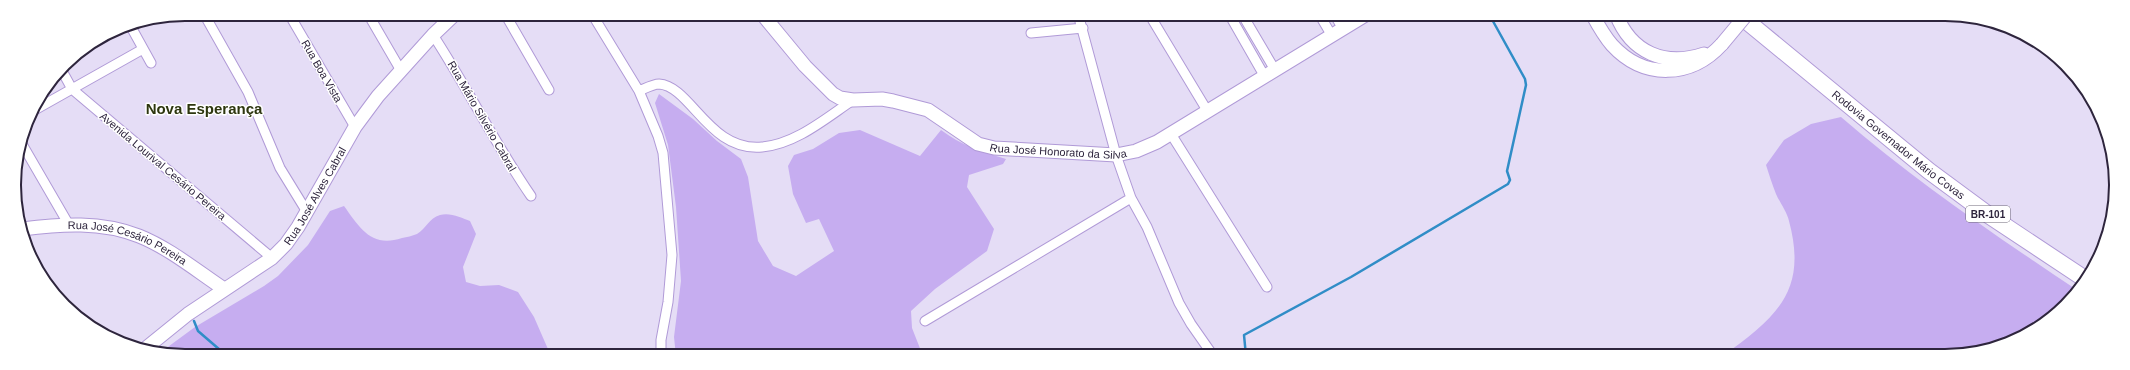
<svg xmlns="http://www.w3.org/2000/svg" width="2130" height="370" viewBox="0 0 2130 370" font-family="Arial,sans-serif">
<rect width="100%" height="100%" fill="#e5ddf6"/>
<path fill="#c6adf0" d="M659,94L693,119L717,141L741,159L748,177L758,241L773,266L796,276L834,251L819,219L806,223L793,194L788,166L794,155L813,149L839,133L860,130L920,156L941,130C961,145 982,152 1006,159L1003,164L969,175L967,187L994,229L987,251L935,289L911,311L912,328L923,356H676L674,337L681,281L676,207L668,145L655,103Z
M1841,117C1915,181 1996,236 2077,290L2066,306L2020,338L1956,356H1723C1776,317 1808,292 1789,221C1787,212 1780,203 1776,194C1772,184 1769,174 1766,165L1784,140L1811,124Z
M344,206C360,228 371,248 402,238C407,237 412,236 417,234C426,229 429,218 440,215C450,212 462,218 470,221L476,234L463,267L466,282L480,286L499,285L518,292L534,317L551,356H174L161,352L195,327L264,286L278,276L308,245L330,211Z"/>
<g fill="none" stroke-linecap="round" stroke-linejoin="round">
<path stroke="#308dc7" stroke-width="2.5" d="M194,321L198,331L227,356
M1246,356L1244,335L1351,277L1508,184L1510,180L1507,171L1526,85L1525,79L1489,14"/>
<g stroke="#b09ad7" stroke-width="11">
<path id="street" d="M204,14L248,92L280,168L307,212
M289,14L355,127
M368,14L400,69
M505,14L549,90
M592,14L639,91L658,136L663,153L672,255L668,302L661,340V356
M1078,14L1116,155L1131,198L1147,227L1179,303L1191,324L1212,354
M1149,14L1208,112
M1229,14L1265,77
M1242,14L1275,70
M1319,14L1332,36
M1334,14L1343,29
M130,25L151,63
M1031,33L1083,28
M433,35C467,87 495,144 531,196
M61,69L72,89L272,258
M639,91C644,89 653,84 659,84C691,86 709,152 762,147C796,144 826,118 853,100
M31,112L143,49
M1171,134L1267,287
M22,144L69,225
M925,321L1131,198"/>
</g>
<g stroke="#b09ad7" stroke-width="15">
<g id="secondary">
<path id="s1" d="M762,14L805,66L833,94L840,98L853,100L882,99L893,101L928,110L978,144L994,148L1116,155L1136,151L1157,142L1367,14"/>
<path d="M1592,14C1598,25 1604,36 1612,45C1644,80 1691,78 1722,44"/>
<path d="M1616,14C1631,53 1665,67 1704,54"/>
<path id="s2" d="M22,229C61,224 101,221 139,236C169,248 197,271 224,289"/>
<path id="s3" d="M146,348L188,314L272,258L286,244L298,227L355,127L378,96L433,35L455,14"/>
</g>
</g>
<g stroke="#b09ad7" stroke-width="18">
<g id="highway">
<path id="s4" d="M1738,14L1929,171L1990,216L2085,279"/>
</g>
</g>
<use href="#street" stroke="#fff" stroke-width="9"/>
<use href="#secondary" stroke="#fff" stroke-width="13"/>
<use href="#highway" stroke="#fff" stroke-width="16"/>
<g stroke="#b09ad7" stroke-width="15" stroke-linecap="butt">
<path id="secondary-bridge" d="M1722,44L1747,14"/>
</g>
<use href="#secondary-bridge" stroke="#fff" stroke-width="13"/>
</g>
<g text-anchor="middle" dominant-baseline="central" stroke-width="3" stroke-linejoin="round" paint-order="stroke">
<rect fill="#fff" stroke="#6d6677" stroke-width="1" x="1966" y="206" width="44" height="16" rx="3"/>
<g font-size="10" font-weight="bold" fill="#2e253d">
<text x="1988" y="214">BR-101</text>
</g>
<g font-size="11" fill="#2e253d" stroke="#fff">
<text transform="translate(322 71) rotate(60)">Rua Boa Vista</text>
<text transform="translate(482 116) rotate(60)">Rua Mário Silvério Cabral</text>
<text stroke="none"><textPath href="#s4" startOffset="207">Rodovia Governador Mário Covas</textPath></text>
<text stroke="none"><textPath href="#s1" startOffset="346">Rua José Honorato da Silva</textPath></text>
<text transform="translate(163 166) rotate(40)">Avenida Lourival Cesário Pereira</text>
<text stroke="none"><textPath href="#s3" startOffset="231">Rua José Alves Cabral</textPath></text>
<text stroke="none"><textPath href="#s2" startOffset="109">Rua José Cesário Pereira</textPath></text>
</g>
<g font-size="15" font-weight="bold" fill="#2d360f" stroke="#fff">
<text x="204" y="108">Nova Esperança</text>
</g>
</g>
<path d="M0 0H2130V370H0ZM185 21H1945A164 164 0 0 1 2109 185V185A164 164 0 0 1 1945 349H185A164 164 0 0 1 21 185V185A164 164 0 0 1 185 21Z" fill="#fff" fill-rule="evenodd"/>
<path fill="none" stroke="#2e253d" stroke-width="2" d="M185 21H1945A164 164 0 0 1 2109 185V185A164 164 0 0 1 1945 349H185A164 164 0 0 1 21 185V185A164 164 0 0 1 185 21Z"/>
</svg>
